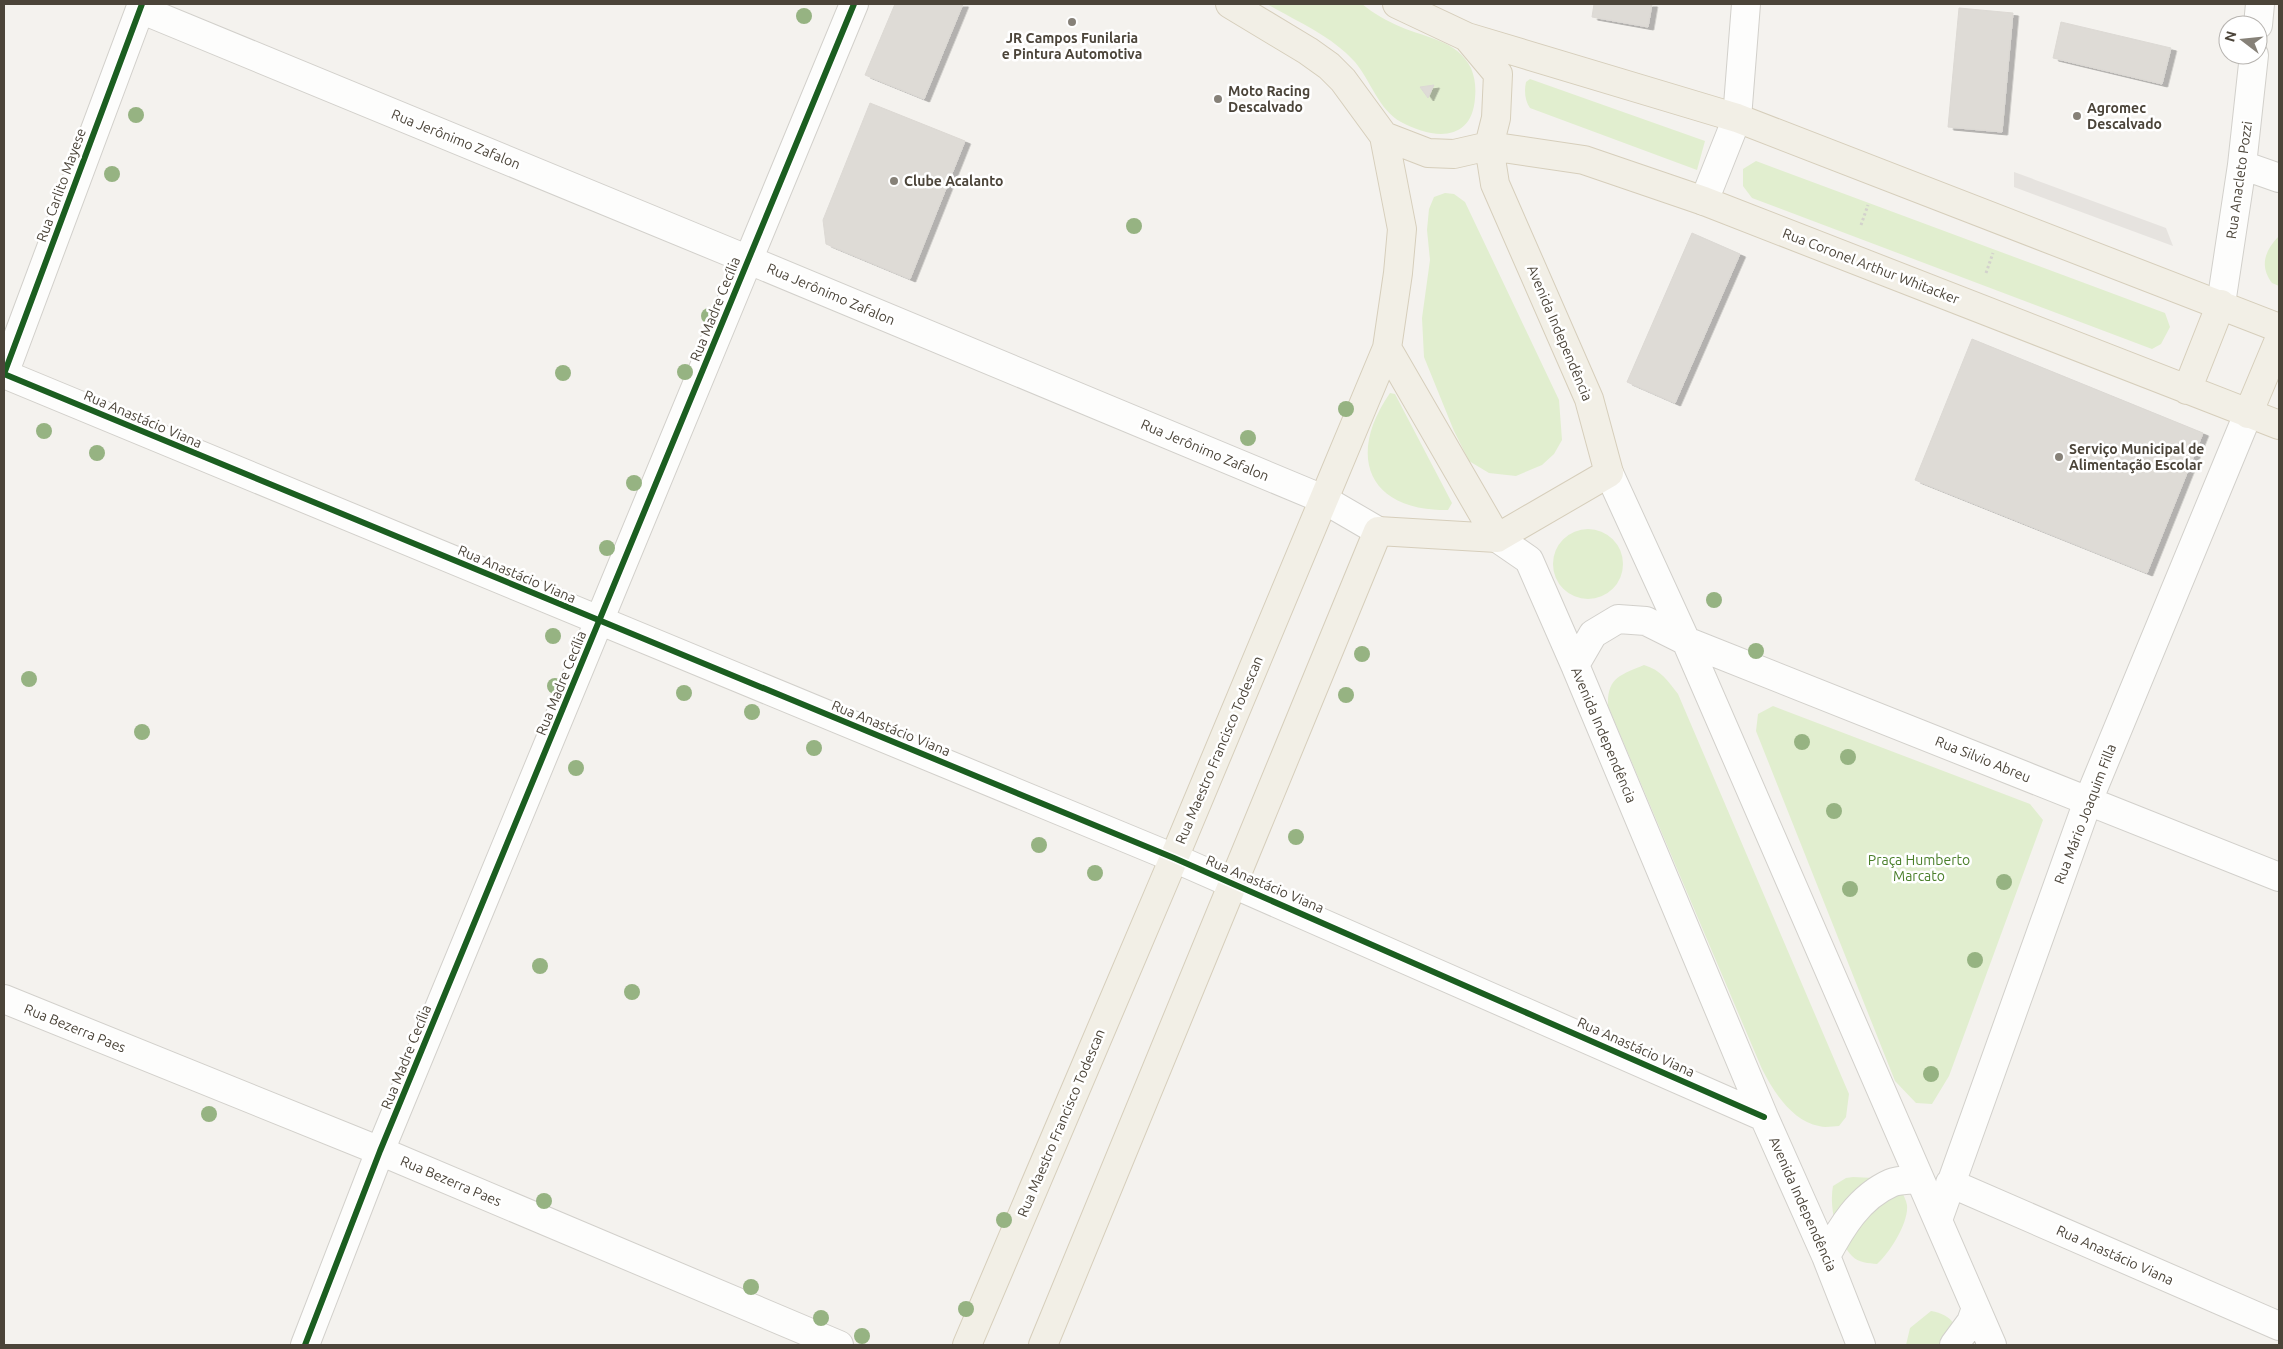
<svg xmlns="http://www.w3.org/2000/svg" width="2283" height="1349" viewBox="0 0 2283 1349" font-family="Ubuntu,sans-serif">
<defs>
<filter id="shadow"><feDropShadow dx="5.5" dy="3" stdDeviation="0" flood-color="#0004"/></filter>
</defs>
<rect width="100%" height="100%" fill="#f4f2ee"/>
<path fill="#e1eecf" d="M1267,4H1362C1374,14 1387,21 1401,27C1426,38 1457,40 1471,68C1475,78 1476,87 1475,98C1472,143 1432,139 1401,122C1378,109 1371,81 1355,62C1332,36 1296,21 1267,4Z
M1530,79L1705,141L1697,170L1530,108C1525,101 1524,91 1526,82Z
M1756,161L2165,313L2170,327L2161,344L2152,349L1752,198L1743,186V169Z
M1445,193L1454,194L1465,202L1559,400L1562,440L1554,454L1542,465L1516,476L1489,473L1469,461L1454,431L1424,357L1422,318L1430,260L1427,230L1429,209L1434,197Z
M2279,236V286L2272,283C2259,266 2265,250 2279,236Z
M1390,393L1395,394L1452,503L1448,510C1368,511 1346,456 1390,393Z
M1553 564a35 35 0 1 1 70 0a35 35 0 1 1-70 0Z
M1644,665C1661,670 1668,681 1678,694L1849,1094L1846,1117L1839,1126C1833,1126 1825,1128 1819,1126C1792,1121 1773,1091 1762,1069L1608,706C1607,677 1621,675 1644,665Z
M1773,706L2030,804L2043,820L1949,1076L1932,1104L1916,1103L1895,1081L1756,731L1758,714Z
M1853,1177L1874,1178L1901,1190C1903,1194 1906,1200 1907,1205C1909,1222 1890,1253 1877,1264C1869,1263 1858,1263 1852,1256C1836,1239 1829,1207 1833,1186L1846,1178Z
M1931,1311C1953,1315 1956,1325 1963,1345H1906L1910,1328Z"/>
<path fill="#e6e3df" d="M2014,172L2166,228L2173,246L2014,187Z"/>
<path fill="#dedbd6" stroke="#dcd9d4" filter="url(#shadow)" d="M895,4H963L924,99L865,75Z
M1594,4H1652L1648,27L1592,17Z
M1959,8L2013,13L2002,132L1948,127Z
M2061,22L2171,48L2162,84L2053,58Z
M1434,85L1428,98L1420,87Z
M870,103L965,141L910,279L826,244L823,220Z
M1692,233L1740,254L1675,403L1627,382Z
M1972,339L2203,433L2147,573L1915,480Z"/>
<g fill="none" stroke-linecap="round" stroke-linejoin="round">
<g stroke="#d2d0cb" stroke-width="30">
<path id="minor" d="M142,4L4,374L1174,858L1764,1117
M140,9L749,260L1323,499L1378,531
M2258,25L2260,4
M2242,165L2279,178
M1704,201L1737,118L1746,4
M2221,304L2242,165L2254,55
M1609,473L1686,641L1992,1345
M1497,538L1529,560L1575,665L1764,1117L1826,1256L1861,1345
M1575,665L1593,634L1618,619L1646,621L1686,641L2279,877
M4,999L380,1151L839,1345
M1950,1183L2279,1326
M1938,1220L2088,801L2248,414
M1826,1256C1841,1228 1859,1197 1891,1183C1898,1180 1909,1180 1918,1179
M305,1345L380,1151L854,4
M1954,1345L1971,1322L1976,1308"/>
</g>
<g stroke="#d6cebb" stroke-width="30">
<path id="major" d="M1230,4L1308,51L1329,66L1343,80L1384,136L1402,229L1398,273L1387,348L1497,538
M1397,4L1467,37L1498,74L1496,118L1489,146L1495,184L1589,399L1609,473L1497,538
M1467,37L1737,118L2279,328
M1384,136L1428,153L1454,154L1489,146L1584,160L1704,201L2279,425
M2187,390L2221,304
M2248,414L2279,340
M967,1345L1174,858L1387,348
M1043,1345L1378,531L1497,538"/>
</g>
<path stroke="#d3d2cc" stroke-width="3" stroke-dasharray="2.5 2.5" stroke-linecap="butt" d="M1861,225L1868,205
M1986,273L1993,253"/>
<use href="#minor" stroke="#fdfdfc" stroke-width="28"/>
<use href="#major" stroke="#f2efe6" stroke-width="28"/>
<g stroke="#fff" stroke-width="9">
<path id="cycleway" d="M142,4L4,374L1174,858L1764,1117
M305,1345L380,1151L854,4"/>
</g>
<use href="#cycleway" stroke="#1b5e20" stroke-width="6"/>
</g>
<g fill="#96b382">
<circle cx="804" cy="16" r="8"/>
<circle cx="136" cy="115" r="8"/>
<circle cx="112" cy="174" r="8"/>
<circle cx="1134" cy="226" r="8"/>
<circle cx="709" cy="316" r="8"/>
<circle cx="685" cy="372" r="8"/>
<circle cx="563" cy="373" r="8"/>
<circle cx="1346" cy="409" r="8"/>
<circle cx="44" cy="431" r="8"/>
<circle cx="1248" cy="438" r="8"/>
<circle cx="97" cy="453" r="8"/>
<circle cx="634" cy="483" r="8"/>
<circle cx="607" cy="548" r="8"/>
<circle cx="1714" cy="600" r="8"/>
<circle cx="553" cy="636" r="8"/>
<circle cx="1756" cy="651" r="8"/>
<circle cx="1362" cy="654" r="8"/>
<circle cx="29" cy="679" r="8"/>
<circle cx="555" cy="686" r="8"/>
<circle cx="684" cy="693" r="8"/>
<circle cx="1346" cy="695" r="8"/>
<circle cx="752" cy="712" r="8"/>
<circle cx="142" cy="732" r="8"/>
<circle cx="1802" cy="742" r="8"/>
<circle cx="814" cy="748" r="8"/>
<circle cx="1848" cy="757" r="8"/>
<circle cx="576" cy="768" r="8"/>
<circle cx="1834" cy="811" r="8"/>
<circle cx="1296" cy="837" r="8"/>
<circle cx="1039" cy="845" r="8"/>
<circle cx="1095" cy="873" r="8"/>
<circle cx="2004" cy="882" r="8"/>
<circle cx="1850" cy="889" r="8"/>
<circle cx="1975" cy="960" r="8"/>
<circle cx="540" cy="966" r="8"/>
<circle cx="632" cy="992" r="8"/>
<circle cx="1931" cy="1074" r="8"/>
<circle cx="209" cy="1114" r="8"/>
<circle cx="544" cy="1201" r="8"/>
<circle cx="1004" cy="1220" r="8"/>
<circle cx="751" cy="1287" r="8"/>
<circle cx="966" cy="1309" r="8"/>
<circle cx="821" cy="1318" r="8"/>
<circle cx="862" cy="1336" r="8"/>
</g>
<g fill="#868178" stroke="#fff" stroke-width="2">
<circle cx="1072" cy="22" r="5"/>
<circle cx="1218" cy="99" r="5"/>
<circle cx="2077" cy="116" r="5"/>
<circle cx="894" cy="181" r="5"/>
<circle cx="2059" cy="457" r="5"/>
</g>
<g text-anchor="middle" dominant-baseline="central" stroke-width="5" stroke-linejoin="round" paint-order="stroke">
<g font-size="14" font-weight="bold" fill="#4b4439" stroke="#fff" text-anchor="start">
<text x="1072" y="38" text-anchor="middle">JR Campos Funilaria<tspan x="1072" dy="16">e Pintura Automotiva</tspan></text>
<text x="1228" y="91">Moto Racing<tspan x="1228" dy="16">Descalvado</tspan></text>
<text x="2087" y="108">Agromec<tspan x="2087" dy="16">Descalvado</tspan></text>
<text x="904" y="181">Clube Acalanto</text>
<text x="2069" y="449">Serviço Municipal de<tspan x="2069" dy="16">Alimentação Escolar</tspan></text>
</g>
<g font-size="14" fill="#4b4439" stroke="#fff">
<text transform="translate(456 139) rotate(22)">Rua Jerônimo Zafalon</text>
<text transform="translate(2239 180) rotate(-82)">Rua Anacleto Pozzi</text>
<text transform="translate(61 185) rotate(-70)">Rua Carlito Mayese</text>
<text transform="translate(1871 266) rotate(21)">Rua Coronel Arthur Whitacker</text>
<text transform="translate(831 294) rotate(23)">Rua Jerônimo Zafalon</text>
<text transform="translate(715 309) rotate(-68)">Rua Madre Cecília</text>
<text transform="translate(1560 333) rotate(67)">Avenida Independência</text>
<text transform="translate(143 419) rotate(23)">Rua Anastácio Viana</text>
<text transform="translate(1205 450) rotate(23)">Rua Jerônimo Zafalon</text>
<text transform="translate(517 574) rotate(23)">Rua Anastácio Viana</text>
<text transform="translate(561 683) rotate(-68)">Rua Madre Cecília</text>
<text transform="translate(891 728) rotate(22)">Rua Anastácio Viana</text>
<text transform="translate(1604 735) rotate(67)">Avenida Independência</text>
<text transform="translate(1219 750) rotate(-67)">Rua Maestro Francisco Todescan</text>
<text transform="translate(1983 759) rotate(22)">Rua Silvio Abreu</text>
<text transform="translate(2085 814) rotate(-69)">Rua Mário Joaquim Filla</text>
<text transform="translate(1265 884) rotate(23)">Rua Anastácio Viana</text>
<text transform="translate(75 1028) rotate(22)">Rua Bezerra Paes</text>
<text transform="translate(1636 1047) rotate(24)">Rua Anastácio Viana</text>
<text transform="translate(406 1057) rotate(-68)">Rua Madre Cecília</text>
<text transform="translate(1061 1123) rotate(-67)">Rua Maestro Francisco Todescan</text>
<text transform="translate(451 1181) rotate(23)">Rua Bezerra Paes</text>
<text transform="translate(1803 1204) rotate(66)">Avenida Independência</text>
<text transform="translate(2115 1255) rotate(24)">Rua Anastácio Viana</text>
</g>
<g font-size="14" fill="#4a7f2a" stroke="#fff">
<text x="1919" y="860">Praça Humberto<tspan x="1919" dy="16">Marcato</tspan></text>
</g>
</g>
<rect width="2283" height="1349" fill="none" stroke="#4b4439" stroke-width="10"/>
<g transform="translate(2243 40) rotate(286)"><circle r="24" fill="#ffffff" stroke="#b7b4b0"/>
<path d="M0-4L9 19L0 12L-9 19Z" fill="#868178"/>
<text y="-8" font-size="14" font-weight="bold" text-anchor="middle" fill="#4b4439">N</text>
</g>
</svg>
